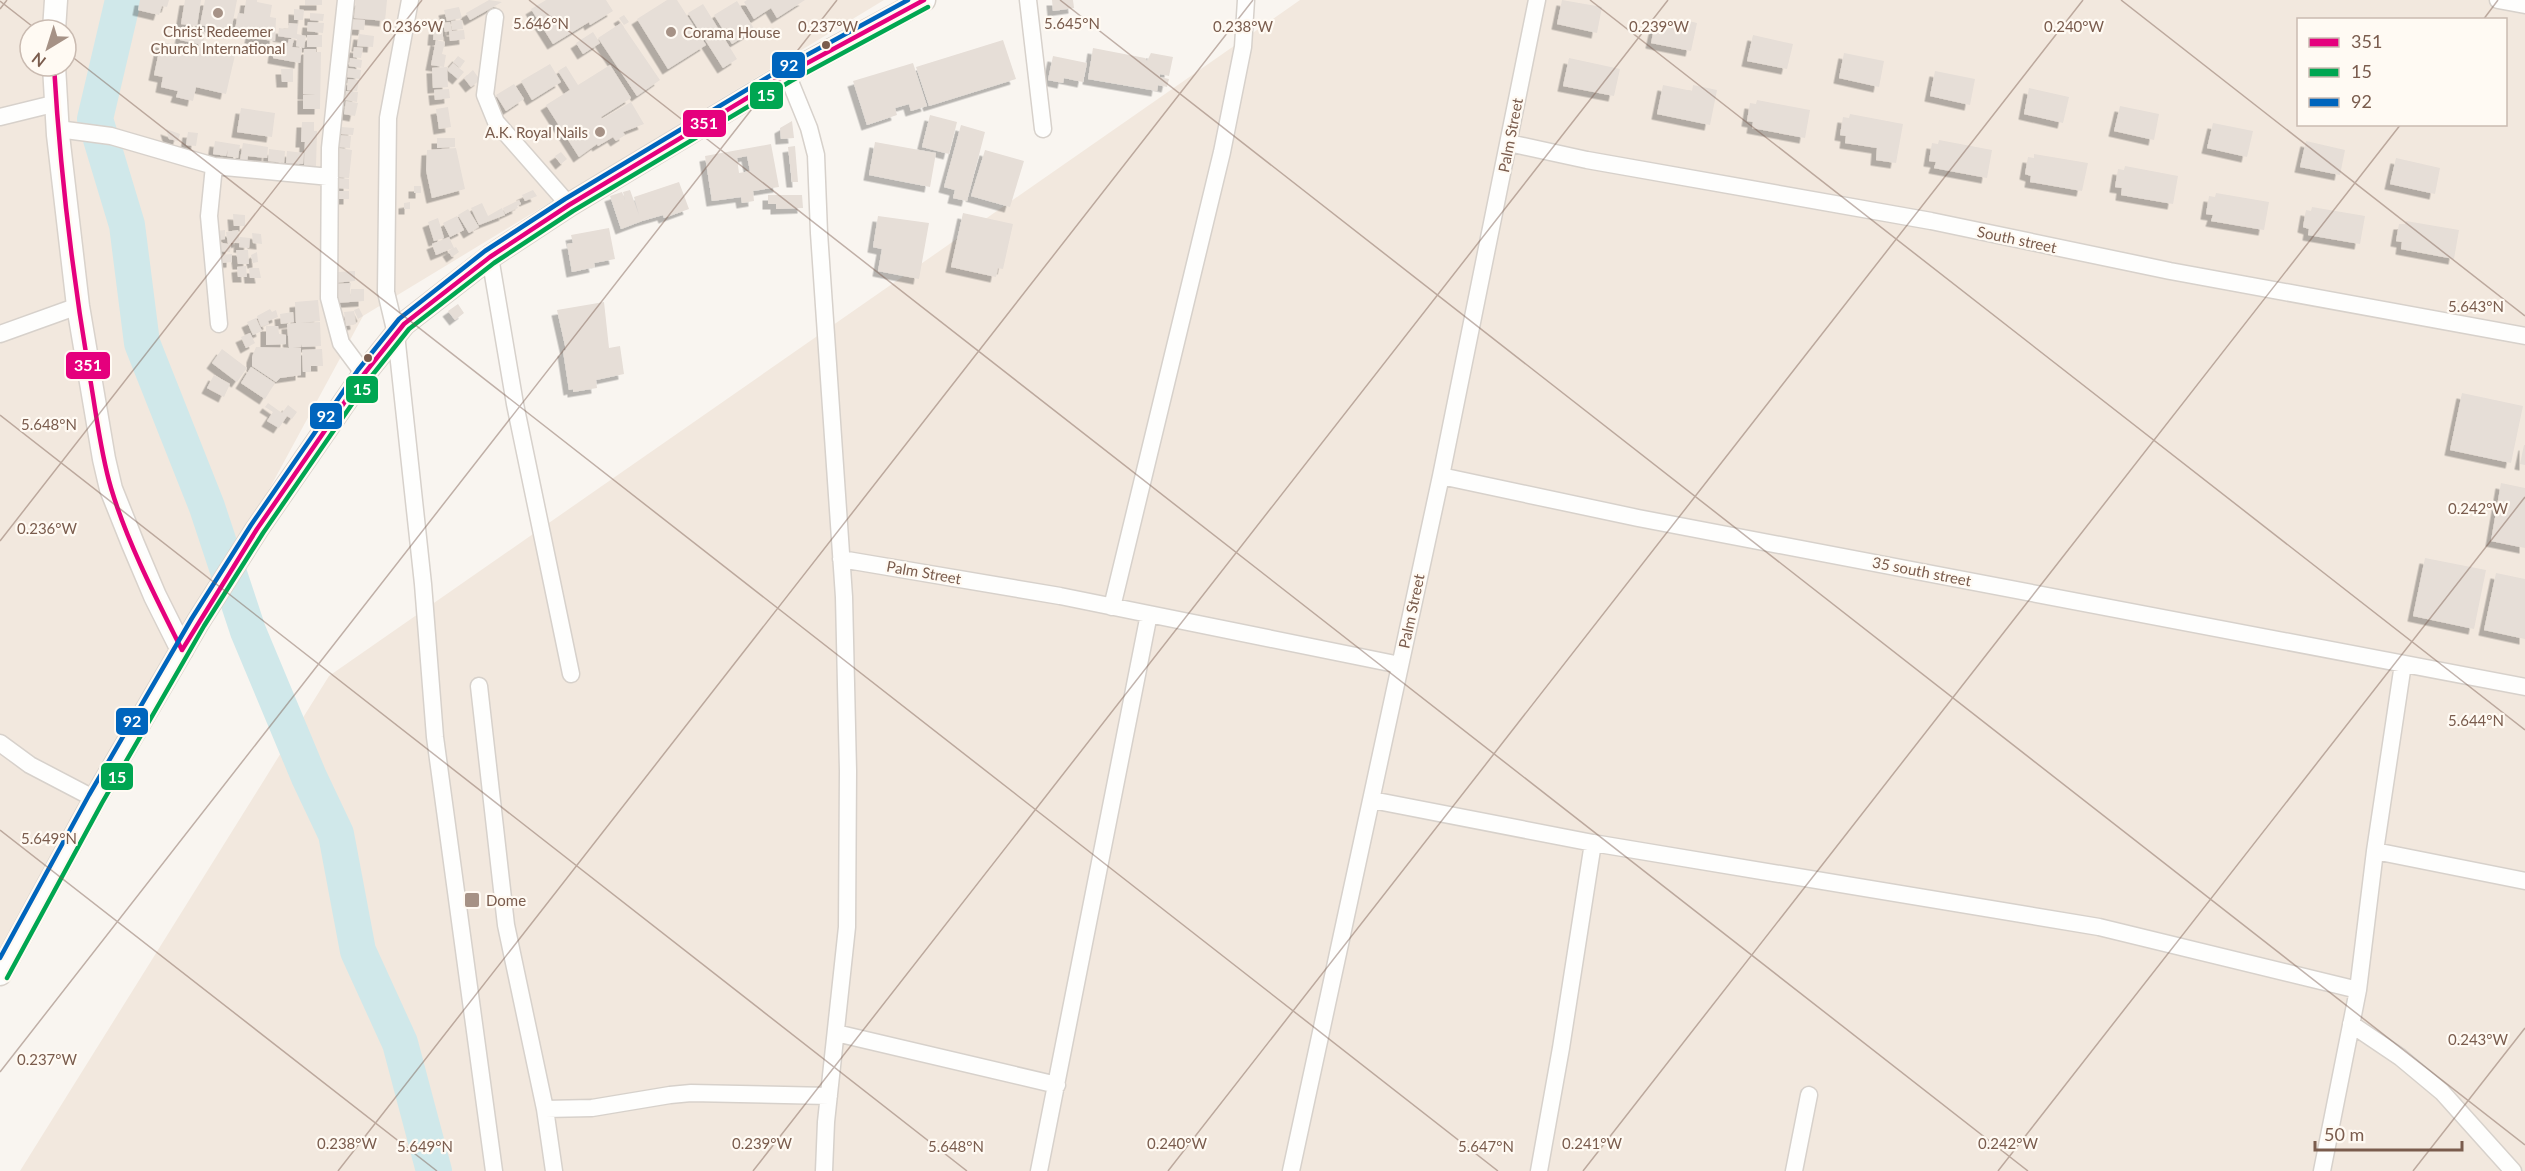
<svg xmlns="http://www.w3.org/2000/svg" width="2525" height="1171" viewBox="0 0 2525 1171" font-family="Lato,sans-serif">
<defs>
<filter id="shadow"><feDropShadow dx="-5.5" dy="5.5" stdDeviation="0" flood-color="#0004"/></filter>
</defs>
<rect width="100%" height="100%" fill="#f9f5f0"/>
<path fill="#f2e8de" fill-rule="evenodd" d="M0,0H884L363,316L0,986ZM30,30H66V66H30Z
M1300,0H2525V1171H20L329,676ZM2298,20H2506V124H2298Z"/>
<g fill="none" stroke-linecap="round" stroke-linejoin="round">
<path stroke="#d0e8ea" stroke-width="36" d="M123,0L95,119L127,225L142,343L207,507L248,631L309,777L336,834L358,951L400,1043L434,1171"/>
</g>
<path fill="#e6ded7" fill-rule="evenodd" filter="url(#shadow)" d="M140,0H169L167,7L162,6L159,15L138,10Z
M185,0H201L197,26L181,24Z
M205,0H237L231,31L200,25Z
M246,0H257V2L272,5L270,17L276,18L275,41L250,38L251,33L235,30L238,13L244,14Z
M305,0H322V5H305Z
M356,0H387L385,21L354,18Z
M489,0L502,2L470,20L466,13Z
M546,0H606L613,11L590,25L589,22L553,44L531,9Z
M667,0H677L706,45L668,69L637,19Z
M747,0H805L777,18L771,8L754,19L744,2Z
M1052,0H1073L1074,8L1053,11Z
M1562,0L1602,7L1597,33L1557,24Z
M737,1L755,30L732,44L714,15Z
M703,4L737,59L723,68L688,13Z
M459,7L462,18L447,21L444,10Z
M294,9L304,10L303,20H294Z
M310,13L324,14L323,21L310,20Z
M624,15L629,22L624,25L619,18Z
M348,19L365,20L364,30L348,29Z
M462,20L463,29L452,30L451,21Z
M1656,20L1684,26L1685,20L1697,23L1691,51L1651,43Z
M308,22L324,23L323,33L307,31Z
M450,22L452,31L464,30L465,39L450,41L449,31L445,32L443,23Z
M289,23L298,24L297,34L306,36L304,48L296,46L297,39L278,36L279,28L288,29Z
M621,23L660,80L637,96L598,38Z
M182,28L205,32L203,45L180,40Z
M434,29H443V40H433Z
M593,32L600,43L583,54L576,43Z
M359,34L374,36L373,47L357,46Z
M307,35H322V47H307Z
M1753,35L1793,44L1787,69L1747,61Z
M289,39H294L292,47L302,48L300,63L273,58L275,44L287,46Z
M436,40L445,42L442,54L446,55L444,67L431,65Z
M1003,40L1016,79L929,106L916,67Z
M161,42L179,45L180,43L235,55L226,94L196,87L193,101L176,97L178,91L161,87L163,77L154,75Z
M354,47L363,48L361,58L353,57Z
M1093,48L1145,58L1147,61L1151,53L1173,57L1169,76L1160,74V77L1169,79L1167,87L1158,85L1157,91L1088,79Z
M304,49H316V52H321L320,109H303V95H317L303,94Z
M1844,53L1884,61L1879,87L1839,78Z
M458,56L465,61L460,68L453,62Z
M1053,56L1087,63L1083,82L1064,78L1063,83L1048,80Z
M350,58L362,60L361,68L349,66Z
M1569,58L1620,69L1614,96L1563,86Z
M453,63L464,72L458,79L447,70Z
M913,63L927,106L911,111L909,104L895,108L897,115L867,125L853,81Z
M550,64L561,82L532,100L521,81Z
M610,65L631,98L601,117L602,119L631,102L644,124L623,132L625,135L616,141L613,137L598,146L597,144L579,157L546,105L570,90L558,71L566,66L578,85Z
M447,67L448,87L433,88L432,68Z
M348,68L361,70L360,79L347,77Z
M281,69H293V82H282Z
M473,70L480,80L471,87L464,78Z
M1935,71L1975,79L1970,105L1930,96Z
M348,79L359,80L357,91L347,90Z
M514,84L524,99L506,111L496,95Z
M1663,85L1692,91L1693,85L1717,90L1710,125L1657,114Z
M2029,88L2069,97L2063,123L2024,114Z
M449,89L450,98L435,100L434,90Z
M346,91L358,92L357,102L345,100Z
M1757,100L1810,110L1805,138L1752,128L1753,122L1747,121L1750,103L1756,104Z
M346,101L358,103L355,116L344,114Z
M2120,106L2159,114L2154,140L2114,131Z
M448,107L451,127L439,129L436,109Z
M241,108L275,113L272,137L237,132Z
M1850,114L1903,124L1896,163L1876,160L1877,148L1845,143L1846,136L1840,135L1843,117L1849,118Z
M930,115L957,122L949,154L922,147Z
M792,121L794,138L781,139L780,128Z
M302,122H314V131H317L316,166H304L305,142H301Z
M2213,123L2253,131L2247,157L2207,148Z
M961,125L985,132L967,201L953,198L955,190L944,187Z
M341,127L354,128L353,135L341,134Z
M166,129L180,134L178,141L169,139Z
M188,132L198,133L196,146L186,145Z
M338,135L351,136L350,148L337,147Z
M437,138H455V147L437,148Z
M1939,140L1992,150L1987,178L1934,168L1936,162L1929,161L1932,143L1938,144Z
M215,141L240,145L238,158L227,156L228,150L226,156L213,154Z
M2306,141L2345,150L2340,175L2300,167Z
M875,142L936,153L930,187L869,175Z
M243,143L268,147L267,158L248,156L247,161L240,160Z
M771,144L779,187L753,191L754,201L742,203L741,197L712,201L705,156ZM747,156L750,171L739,173L737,158Z
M795,146L798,182H792L788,147Z
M339,148L352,150L349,178L336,177Z
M456,148L465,189L432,198L426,170L427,150Z
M269,149L285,151L284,163L268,161Z
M985,150L1024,161L1010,207L971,196Z
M287,151L304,153L303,164L286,163Z
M561,152L567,159L561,164L555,156Z
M2034,154L2088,163L2082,191L2030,182L2031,176L2025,174L2028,157L2034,158Z
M2396,158L2440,168L2435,194L2390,184Z
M2125,166L2178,176L2173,204L2121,195L2122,188L2115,187L2118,169L2124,170Z
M338,178L349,179V189L338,188Z
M679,182L689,209L664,218L663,215L642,221L621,229L610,196L622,192L625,200L623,192L630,190L639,215L634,197Z
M414,186H421V193H414Z
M533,190L537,196L525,201L522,195Z
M337,191H349V199H337Z
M2216,193L2269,202L2264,230L2211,221L2213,215L2206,214L2209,196L2215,197Z
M768,195H802L803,208L776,209V204H768Z
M519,200L521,204L517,206L518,208L505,214L503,208Z
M410,202V209H404V203Z
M482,203L488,216L502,208L505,215L479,225L471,208Z
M2312,207L2365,216L2360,244L2308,235L2309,229L2303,227L2306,210L2311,211Z
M468,209L479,227L469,233L458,215Z
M963,213L1013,224L1003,269L998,268L996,277L951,267Z
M233,214L245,215V226H234Z
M457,216L464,230L450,237L443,223Z
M878,216L929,223L919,279L878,271L882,249L873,247Z
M438,218L444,238L434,241L428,222Z
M2406,221L2459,230L2454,259L2401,249L2402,242L2396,241L2399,224H2405Z
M609,228L615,259L594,263L595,267L572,272L567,244L573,243L571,235Z
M225,230V239L218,240L216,231Z
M238,230L240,242L231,243L230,252L219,251L218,242L228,244L226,232Z
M252,233L261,234L262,244L253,243Z
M240,237L250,238L249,248L239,247Z
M449,237L454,248L456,247L459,252L452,257L448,251L453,248L436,255L432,244Z
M236,250H248L249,264H238Z
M257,252L258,262L253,263L251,255Z
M232,254V262L222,263L221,255Z
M246,266L247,277H238L237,267Z
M249,268H259L261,278H250Z
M355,271V281L333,283V276H338V272Z
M351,283L350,289V296L351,289H364V301L335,303V284Z
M318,300L320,321L301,323L320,322L321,346L302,347L301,344V347L293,348H301V375L280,378L276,382L252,366V357L256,347L289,348L287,324L296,323L295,302Z
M604,302L609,348L620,346L624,374L596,380L597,388L573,392V389L569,390L563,351L566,350L557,310Z
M458,304L464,313L455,320L448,311Z
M359,308L363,316L358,319L354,310Z
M270,309L272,312L276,310L278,317L268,321L269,324L261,327L257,316Z
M354,311L356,324L346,326L344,312Z
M293,312L294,322L281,324L280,314Z
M256,318L262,331L253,335L247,322Z
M266,326H278L279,334L286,335V344L266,345Z
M250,333L255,343L246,348L241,337Z
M222,349L247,368L237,382L212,363Z
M322,349L323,366H311V372H303L302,350Z
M251,367L275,383L265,399L241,383Z
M214,375L230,384L224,397L207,388Z
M2462,393L2523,406L2511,463L2450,450Z
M268,403L282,413L288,405L297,412L292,419L287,416L279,428L267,421L273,412L265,407Z
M2524,445H2525V465L2520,464Z
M2501,483L2525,488V548L2491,541Z
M2425,558L2486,570L2474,629L2413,616Z
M2496,573L2525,579V639L2484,630Z"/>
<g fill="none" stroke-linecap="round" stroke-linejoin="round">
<g stroke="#d7d1cb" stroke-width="19">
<path id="street" d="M346,0L330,148L329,298L341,343L364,374
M410,0L388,118L386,292L396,334L423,584L435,737L494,1171
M1028,0L1043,129
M2498,0L2525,5
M495,17L485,95L496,122L569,205
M787,74L809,128L816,155L819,233L844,597L848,771L847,927L826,1122L824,1171
M0,117L57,103
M58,129L111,136L214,166L330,177
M1509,143L1587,160L1931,221L2170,271L2525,336
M214,166L209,216L219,324
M490,257L515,404L571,674
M0,334L78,306
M1441,476L1638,518L2525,687
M841,559L1060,596L1400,665
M1112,607L1222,152L1243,47L1246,0
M479,686L506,925L545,1109L554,1171
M0,743L30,765L95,799
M1372,800L1593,843L2099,927L2358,990
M2375,851L2525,881
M2351,1024L2400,1057L2442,1092L2513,1171
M836,1033L1057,1085
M545,1109L592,1108L670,1095L691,1093L829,1096
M1039,1171L1149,614
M1291,1171L1441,476L1537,0
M1539,1171L1561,1048L1593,843
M1794,1171L1809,1095
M2322,1171L2358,990L2375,851L2403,664"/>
</g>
<g stroke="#d9d2cb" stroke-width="25">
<path id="secondary" d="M54,30L56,0
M54,66L58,135L78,306L104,459L111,489L133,544L155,596L182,650
M0,974L95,799L198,622L257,529L364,374L404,324L490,257L569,205L787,74L924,0"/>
</g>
<use href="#street" stroke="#fefefd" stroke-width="16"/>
<use href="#secondary" stroke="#fefefd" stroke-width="22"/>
<g stroke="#fffaf3" stroke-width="9">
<path id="bus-1" d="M54,66C60,169 72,271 89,372C96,411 100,451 111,488C127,542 157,600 182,650
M182,650L257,529L364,374L404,324L490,257L569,205L787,74L924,0"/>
</g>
<g stroke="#fffaf3" stroke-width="9">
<path id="bus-2" d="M7,978L102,803L204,626L263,533L370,378L409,329L494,263L573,211L791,81L928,7"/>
</g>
<g stroke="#fffaf3" stroke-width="9">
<path id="bus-3" d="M0,958L89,795L192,618L251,525L358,370L399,319L485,251L565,199L783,68L908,0"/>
</g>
<use href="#bus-1" stroke="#e5007d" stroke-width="4.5"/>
<use href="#bus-2" stroke="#00a651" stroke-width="4.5"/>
<use href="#bus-3" stroke="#0065bd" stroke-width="4.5"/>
</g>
<path fill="none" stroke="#7a5c4d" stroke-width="1.5" stroke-opacity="0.45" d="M529,0L2028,1171M1060,0L2525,1145M1590,0L2525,730M2121,0L2525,316M0,1L37,30M0,9L7,0M2483,20L2498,0M66,52L1498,1171M0,415L967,1171M0,541L422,0M0,830L437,1171M0,1072L837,0M338,1171L1253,0M753,1171L1668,0M1168,1171L2083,0M1583,1171L2401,124M1998,1171L2525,497M2413,1171L2525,1028"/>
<g fill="#a69286" stroke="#fffaf3" stroke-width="2">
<circle cx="218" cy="13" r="6"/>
<circle cx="671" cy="32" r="6"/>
<circle cx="600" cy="132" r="6"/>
<rect x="464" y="892" width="16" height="16" rx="3"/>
</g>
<g fill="#7a5c4d" stroke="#fffaf3" stroke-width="2">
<circle cx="826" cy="45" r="5"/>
<circle cx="368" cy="358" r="5"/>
</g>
<g text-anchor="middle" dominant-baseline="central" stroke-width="4.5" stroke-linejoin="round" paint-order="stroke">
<g font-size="15" fill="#7a5c4d" stroke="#fffaf3" text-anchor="start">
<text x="218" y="31" text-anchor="middle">Christ Redeemer<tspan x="218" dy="17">Church International</tspan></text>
<text x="683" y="32">Corama House</text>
<text x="588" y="132" text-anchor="end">A.K. Royal Nails</text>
<text x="486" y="900">Dome</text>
</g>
<g font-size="15" fill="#7a5c4d" stroke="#fffaf3">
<text transform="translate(1510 135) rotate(-79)">Palm Street</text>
<text transform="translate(2017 239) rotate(12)">South street</text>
<text transform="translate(1922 571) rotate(11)">35 south street</text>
<text transform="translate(924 572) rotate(10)">Palm Street</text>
<text transform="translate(1411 611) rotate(-78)">Palm Street</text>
</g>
</g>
<g font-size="15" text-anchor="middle" fill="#7a5c4d" stroke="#fffaf3" stroke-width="4.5" stroke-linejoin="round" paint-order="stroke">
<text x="541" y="29">5.646°N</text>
<text x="1072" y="29">5.645°N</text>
<text x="2074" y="32">0.240°W</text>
<text x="413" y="32">0.236°W</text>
<text x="828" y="32">0.237°W</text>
<text x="1243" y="32">0.238°W</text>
<text x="1659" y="32">0.239°W</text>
<text x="2476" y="312">5.643°N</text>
<text x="49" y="430">5.648°N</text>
<text x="2478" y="514">0.242°W</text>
<text x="47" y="534">0.236°W</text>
<text x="2476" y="726">5.644°N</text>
<text x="49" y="844">5.649°N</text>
<text x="2478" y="1045">0.243°W</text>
<text x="47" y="1065">0.237°W</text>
<text x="347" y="1149">0.238°W</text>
<text x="762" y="1149">0.239°W</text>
<text x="1177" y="1149">0.240°W</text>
<text x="1592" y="1149">0.241°W</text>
<text x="2008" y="1149">0.242°W</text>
<text x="425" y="1152">5.649°N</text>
<text x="956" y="1152">5.648°N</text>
<text x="1486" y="1152">5.647°N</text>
</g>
<g stroke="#fffaf3" stroke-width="2">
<rect x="771" y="51" width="35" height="28" rx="6" fill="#0065bd"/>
<rect x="749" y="81" width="35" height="29" rx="6" fill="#00a651"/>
<rect x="682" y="109" width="45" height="29" rx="6" fill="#e5007d"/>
<rect x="65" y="351" width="46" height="29" rx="6" fill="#e5007d"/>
<rect x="345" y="375" width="34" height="29" rx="6" fill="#00a651"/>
<rect x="309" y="402" width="34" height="28" rx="6" fill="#0065bd"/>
<rect x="115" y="707" width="34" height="29" rx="6" fill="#0065bd"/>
<rect x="100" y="762" width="34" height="29" rx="6" fill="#00a651"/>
</g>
<g font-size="16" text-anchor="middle" font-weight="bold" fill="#fff">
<text x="789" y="71">92</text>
<text x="766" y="101">15</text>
<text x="704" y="129">351</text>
<text x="88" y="371">351</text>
<text x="362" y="395">15</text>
<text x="326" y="422">92</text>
<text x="132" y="727">92</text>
<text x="117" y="783">15</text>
</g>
<rect x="2297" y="18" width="210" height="108" fill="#fffaf3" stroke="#cabbb1" stroke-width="1.5"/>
<rect x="2309" y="38" width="30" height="9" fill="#e5007d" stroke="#cabbb1" stroke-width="1.5"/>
<text x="2351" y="48" font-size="18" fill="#7a5c4d">351</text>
<rect x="2309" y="68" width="30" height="9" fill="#00a651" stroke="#cabbb1" stroke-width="1.5"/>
<text x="2351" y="78" font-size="18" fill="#7a5c4d">15</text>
<rect x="2309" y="98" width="30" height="9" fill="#0065bd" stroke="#cabbb1" stroke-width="1.5"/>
<text x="2351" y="108" font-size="18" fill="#7a5c4d">92</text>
<g transform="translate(48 48) rotate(218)"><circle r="28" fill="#fffaf3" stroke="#cabbb1" stroke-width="1.5"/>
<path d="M0-4.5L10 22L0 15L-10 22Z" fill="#a69286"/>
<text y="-9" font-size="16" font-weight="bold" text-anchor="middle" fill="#7a5c4d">N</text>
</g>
<path d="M2315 1141v9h147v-9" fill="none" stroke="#7a5c4d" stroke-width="3"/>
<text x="2324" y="1141" font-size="18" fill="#7a5c4d" stroke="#fffaf3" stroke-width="4.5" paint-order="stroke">50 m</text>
</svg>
